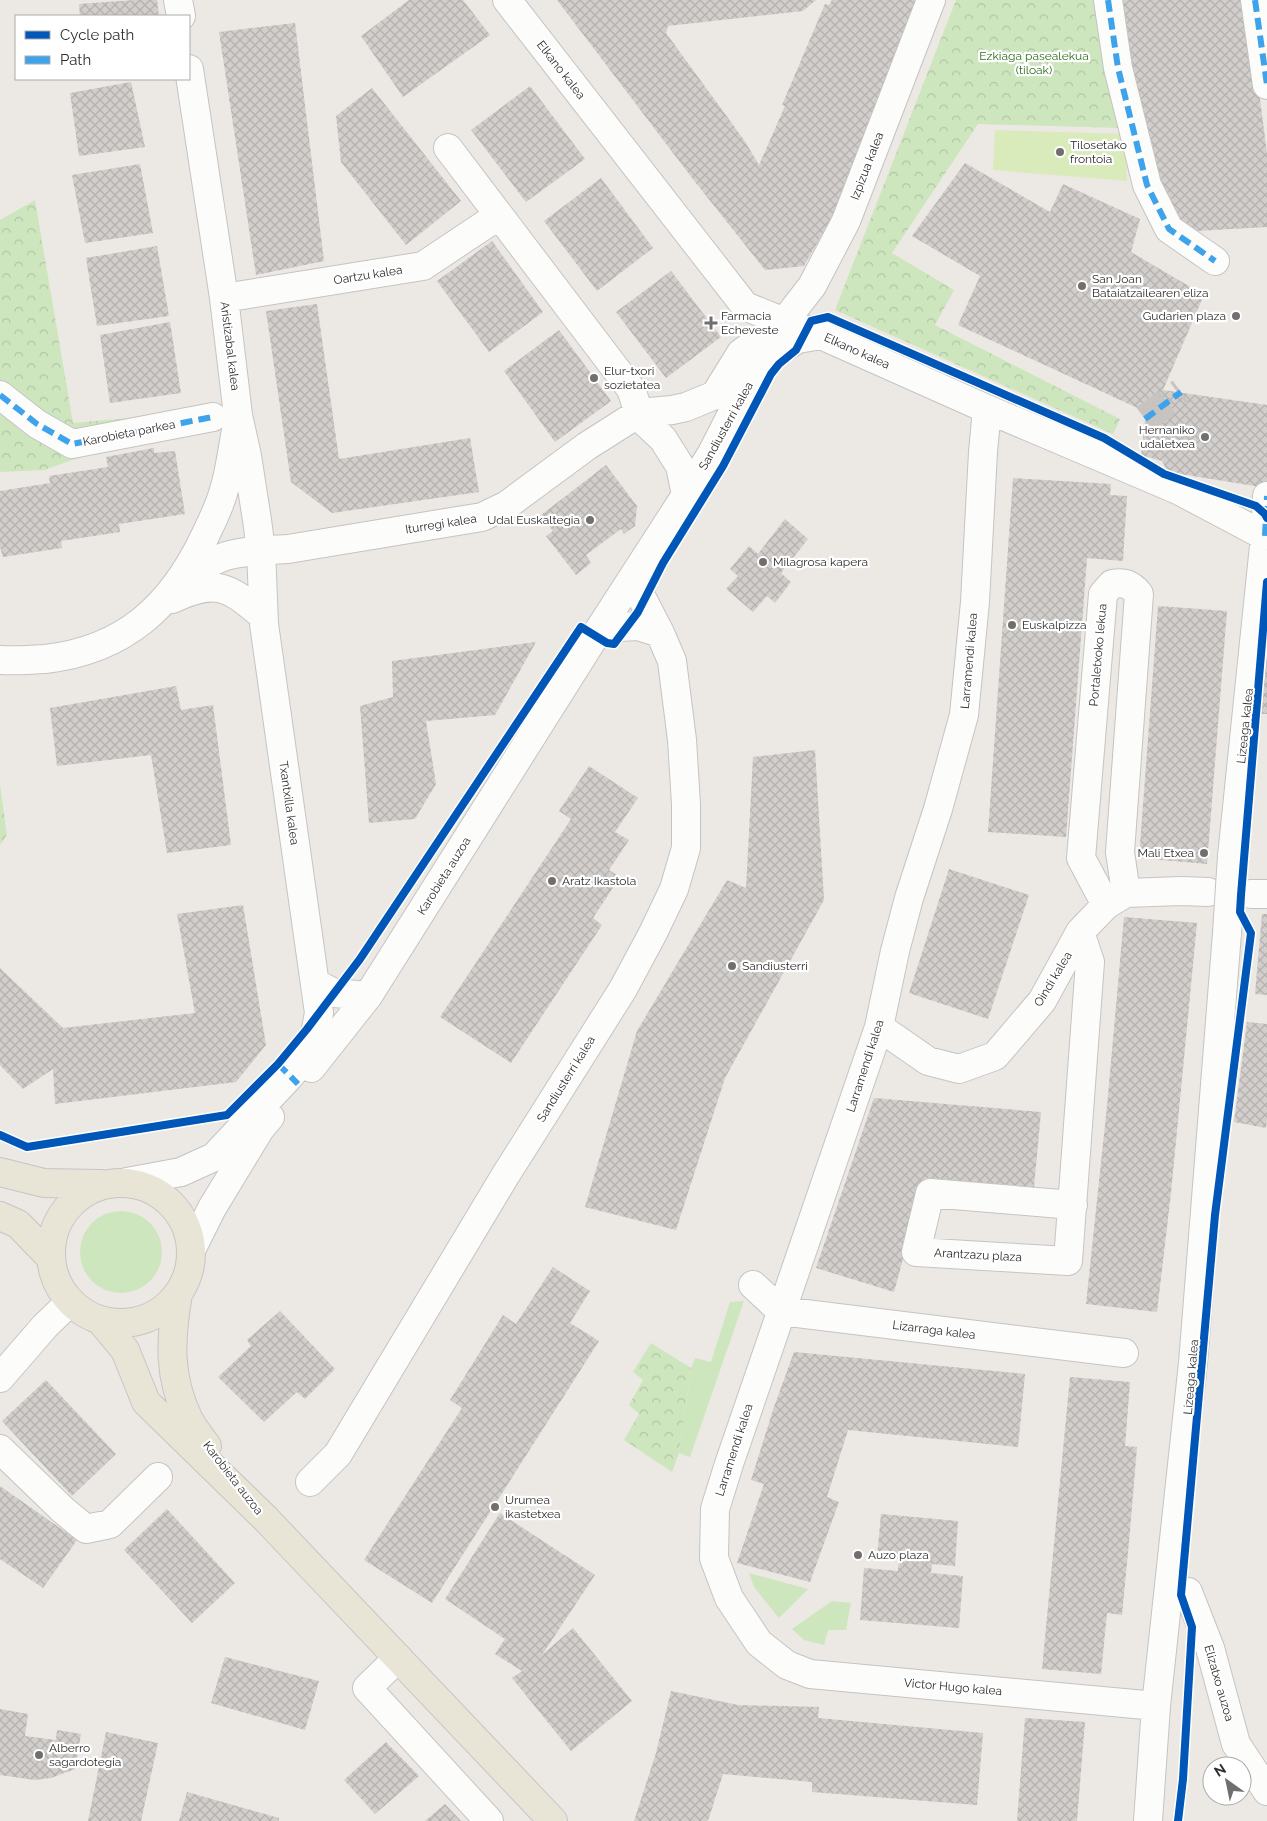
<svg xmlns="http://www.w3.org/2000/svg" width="1267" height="1821" viewBox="0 0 1267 1821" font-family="Raleway,sans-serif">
<defs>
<pattern id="park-crowns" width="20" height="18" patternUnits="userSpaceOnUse" patternTransform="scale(1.25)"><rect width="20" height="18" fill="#cee6be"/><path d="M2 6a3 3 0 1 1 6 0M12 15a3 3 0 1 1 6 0" fill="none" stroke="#b1c6a4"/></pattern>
<pattern id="building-cross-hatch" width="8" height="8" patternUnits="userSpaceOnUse" patternTransform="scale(1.25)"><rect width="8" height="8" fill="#d1cecb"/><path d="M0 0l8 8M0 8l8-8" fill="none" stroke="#b4b1af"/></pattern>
</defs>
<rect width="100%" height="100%" fill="#ece8e4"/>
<path fill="#cee6be" d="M80 1252a41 41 0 1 1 82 0a41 41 0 1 1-82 0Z
M744,1301L690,1457L679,1453L691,1368L695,1358L711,1362L730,1302Z
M749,1573L808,1589L779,1618L754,1587Z
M832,1601L851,1603L846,1630H828L824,1645L804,1640L792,1629Z"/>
<path fill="url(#park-crowns)" d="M956,0H1098L1120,128L978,124L892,253L954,290L935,325L1120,419L1113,434L835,310Z
M35,200L73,423L140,417L116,442L81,457L44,470L0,472V220Z
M0,785L7,835L0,845Z
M651,1343L691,1368L679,1453L672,1472L624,1440L639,1414L629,1405L643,1380L633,1372Z"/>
<path fill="#d9eabb" d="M995,130L1126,134L1127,181L993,170Z"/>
<path fill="url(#building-cross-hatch)" d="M134,0H157L159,16H80L79,4Z
M409,0H463L490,35L403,97L361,36Z
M557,0H816L803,11L668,26L666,33L744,140L759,165L785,106L782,105L825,4L829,5L832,0H924L844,196L804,266L765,270L692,178Z
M1114,0H1247L1267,153V227L1179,232L1149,166Z
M295,23L324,261L256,275L219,32Z
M131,82L145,147L79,156L70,93Z
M530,86L585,159L526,202L471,130Z
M372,88L461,201L406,245L341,162L336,116Z
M965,163L1050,212L1063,184L1140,219L1131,252L1204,295L1163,390L1267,405V488L1168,472L1162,461L1141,455L1146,412L958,325L980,276L912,236Z
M140,164L153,233L85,243L72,175Z
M601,178L653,248L597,291L544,221Z
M492,241L543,312L489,352L437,281Z
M157,246L169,316L97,326L86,258Z
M671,271L721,337L666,378L616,312Z
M317,304L339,459L470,438L479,492L332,513L291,482L266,311Z
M170,322L181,393L110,403L100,335Z
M559,330L611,401L555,442L504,371Z
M154,448V453L175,451L185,514L119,524L120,532L61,541L62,548L3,557L0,547V491L50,483L49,476L108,467L106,457Z
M606,465L637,506L635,526L624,534L621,529L586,555L591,563L576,575L546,536L553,531L541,515Z
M1013,478L1111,484L1110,495L1127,496L1123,561L1087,558L1066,837L988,832Z
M785,519L808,539L781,573L791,582L775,603L767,596L753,612L726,589L738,576L730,569L749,546L758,554Z
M1158,606L1227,611L1207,864L1139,858Z
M536,642L495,715L426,721L436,784L415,819L369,823L360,706L393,697L392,661Z
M1266,656H1267V714H1260Z
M176,686L181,710L213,705L231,845L167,853L151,755L57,766L50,708Z
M815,750L824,900L725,1078L676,1230L585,1207L637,1031L727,880L746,888L753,757Z
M589,766L638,798L615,832L629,840L609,870L620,877L593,918L602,925L511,1063L440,1017L571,819L559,811Z
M949,869L1029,895L988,1019L909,993Z
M243,905L266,1045L236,1082L55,1104L53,1069L23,1089L0,1065V968L63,1028L195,1013L177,914Z
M1262,914H1267V995L1255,994Z
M1124,917L1197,923L1171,1193L1157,1312L1086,1304L1107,1106Z
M1247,1022L1267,1024V1119L1266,1128L1234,1122Z
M874,1098L1041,1112L1034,1187L925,1178L894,1292L816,1268Z
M553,1267L590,1291L570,1323L599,1341L432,1603L364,1560L462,1408L450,1400L503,1315L516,1324Z
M280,1311L335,1369L305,1399L297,1392L264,1422L218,1377L251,1346L247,1340Z
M794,1352L1025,1374L1018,1447L848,1430L827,1497L839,1502L810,1582L737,1563L764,1484L751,1480L774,1407Z
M1070,1377L1130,1382L1125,1446L1137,1447L1129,1542L1122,1615L1107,1613L1101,1674L1042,1669Z
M46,1380L116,1454L72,1496L2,1421Z
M0,1486L77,1540L43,1588L0,1559Z
M167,1509L235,1583L192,1623L124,1550Z
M500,1513L595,1575L542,1655L573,1628L632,1701L571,1751L512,1678L522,1671L495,1654L505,1639L445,1599Z
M881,1514L958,1521L955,1566L932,1564L931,1573L963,1576L959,1628L860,1620L864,1568L898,1571L899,1559L877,1557Z
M225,1657L319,1681L305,1730L211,1703Z
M671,1691L738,1705L819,1707L818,1718L983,1733L977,1805L812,1792V1782L723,1774L708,1821H634L656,1753Z
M0,1709L28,1714L25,1736L56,1740L57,1730L81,1734L75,1769L51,1778L35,1780L0,1775Z
M1025,1718L1085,1722L1077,1821H1017Z
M106,1732L158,1743L141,1821H88Z
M386,1742L419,1776L375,1814L344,1780Z
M187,1792L279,1818V1821H179Z
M445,1804L461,1821H425Z"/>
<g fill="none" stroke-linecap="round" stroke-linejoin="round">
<path stroke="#c6c3c0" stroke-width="28" stroke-dasharray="28 14" stroke-linecap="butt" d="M1145,419L1181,392"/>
<g stroke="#c5c4c5" stroke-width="30">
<path id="minor" d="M178,0L181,16
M507,0L745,306L784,322L821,335L987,409L1178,490L1265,536
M1108,0L1118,68L1147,185L1169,229L1215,261
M1255,0L1267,85
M448,148L631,389L639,413L646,423L663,439L680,466L686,495
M224,298L423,266L498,216
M0,395L37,424L72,444L213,417
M987,409L983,452L975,602L964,715L938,809L909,898L895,951L879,1027L729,1464L715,1509L714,1558L729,1598L759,1643L787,1665L810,1674L1156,1706
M181,579C196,571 210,561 226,556C246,550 268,550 288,549L482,517L507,505L587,446L639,413L672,410L686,407L715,395L741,353L784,322L812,286L846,221L931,0
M172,599C216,579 227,585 263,616
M601,628L638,626L660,633
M0,660C15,661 31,660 45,659C125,650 172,606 205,536C212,521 220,506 224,490C230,471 232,450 236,431
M1232,856L1265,536L1267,496
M1251,894H1267
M1106,905L1081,858L1103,594L1112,584C1124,582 1131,584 1139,594L1120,852L1126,893
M315,983L334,993L368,996
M879,1027L928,1061L959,1069L995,1056L1042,1001L1080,932L1106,905L1126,893L1182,891L1208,892
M311,1068L368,996L595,636L686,495L712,453L746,386L776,352L798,339L821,335
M127,1182L181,1172L214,1157L289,1077L312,1049L319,1013L264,624L261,550L257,520L247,456L238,415L224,298L189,69
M1073,1205L930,1193L916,1252L1068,1261L1090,962L1080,932
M192,1248L212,1208L260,1129L270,1117
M753,1285L781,1311L1124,1353
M0,1378L45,1326L70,1302
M0,1449L63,1510L86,1529L110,1524L158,1477
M310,1482L338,1454L505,1176L623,989L653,933L674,889L686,848V804L682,740L672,661L660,633L632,579
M1168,1603L1188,1592L1210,1648L1236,1744L1267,1791
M398,1658L367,1688L489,1821
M1148,1821L1156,1706L1193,1363L1227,933"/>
</g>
<g stroke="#c6c5c4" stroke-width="30">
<path id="major" d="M0,1172L44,1183L101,1184
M51 1253a70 70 0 1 1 140 0a70 70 0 1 1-140 0Z
M0,1216L18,1224L50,1257
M178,1294C170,1340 168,1377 189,1420C194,1429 201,1438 207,1446
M100,1320L125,1350L146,1402L266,1519L553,1821"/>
</g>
<use href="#minor" stroke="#fcfcfb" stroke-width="28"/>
<use href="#major" stroke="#e8e4d6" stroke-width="28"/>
<g stroke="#c5c4c5" stroke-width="30" stroke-linecap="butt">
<path id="minor-bridge" d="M1227,933L1232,856"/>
</g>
<use href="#minor-bridge" stroke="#fcfcfb" stroke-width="28"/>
<path stroke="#3ea3eb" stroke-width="6" stroke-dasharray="12 6" stroke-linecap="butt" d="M1108,0L1118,68L1147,185L1169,229L1215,261
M1255,0L1267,85
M0,395L37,424L72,444L213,417
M1145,419L1181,392
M1265,536L1267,496
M278,1064L298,1084"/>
<g stroke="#fff" stroke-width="11">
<path id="cycleway" d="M0,1135L27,1147L227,1115L278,1064L307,1029L360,959L581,627L607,643L614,644L638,612L663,563L723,466L771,374L779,364L796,350L811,321L828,317L1104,438L1164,474L1256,506L1265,514L1267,518
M1178,1821L1183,1779L1192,1627L1181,1595L1215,1215L1251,933L1240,912L1241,895L1267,582"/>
</g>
<use href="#cycleway" stroke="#0057b8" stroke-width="8"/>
</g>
<g fill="#706f6e" stroke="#fff" stroke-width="2">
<circle cx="1060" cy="152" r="5"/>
<circle cx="1082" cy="286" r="5"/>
<circle cx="1236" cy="316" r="5"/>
<path d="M708.5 315.5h5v5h5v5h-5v5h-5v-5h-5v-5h5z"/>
<circle cx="594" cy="378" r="5"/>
<circle cx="1205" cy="437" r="5"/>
<circle cx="590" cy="520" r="5"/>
<circle cx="763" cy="562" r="5"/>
<circle cx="1012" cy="625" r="5"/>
<circle cx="1204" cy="853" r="5"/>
<circle cx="552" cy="881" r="5"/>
<circle cx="732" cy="966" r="5"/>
<circle cx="495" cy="1507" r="5"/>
<circle cx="858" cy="1555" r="5"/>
<circle cx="39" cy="1755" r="5"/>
</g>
<g text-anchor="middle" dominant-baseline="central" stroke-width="4.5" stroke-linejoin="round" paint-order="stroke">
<g font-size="12" fill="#2c6e1b" stroke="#fff">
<text x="1034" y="56">Ezkiaga pasealekua<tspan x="1034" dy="14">(tiloak)</tspan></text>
</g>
<g font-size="12" fill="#2e2e2e" stroke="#fff">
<text transform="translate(561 70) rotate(52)">Elkano kalea</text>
<text transform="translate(867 166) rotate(-69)">Izpizua kalea</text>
<text transform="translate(368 275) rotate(-9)">Oartzu kalea</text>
<text transform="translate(230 346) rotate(83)">Aristizabal kalea</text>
<text transform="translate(857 351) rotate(24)">Elkano kalea</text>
<text transform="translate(726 426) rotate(-61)">Sandiusterri kalea</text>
<text transform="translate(129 433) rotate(-11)">Karobieta parkea</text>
<text transform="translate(441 524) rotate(-9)">Iturregi kalea</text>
<text transform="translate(1098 655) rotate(-85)">Portaletxoko lekua</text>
<text transform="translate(969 661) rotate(-85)">Larramendi kalea</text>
<text transform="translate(1245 726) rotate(-84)">Lizeaga kalea</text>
<text transform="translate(289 803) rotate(82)">Txantxilla kalea</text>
<text transform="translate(444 876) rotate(-58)">Karobieta auzoa</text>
<text transform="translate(1053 979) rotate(-59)">Oindi kalea</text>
<text transform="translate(865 1066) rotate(-72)">Larramendi kalea</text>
<text transform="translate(566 1079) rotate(-58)">Sandiusterri kalea</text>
<text transform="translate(978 1255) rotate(3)">Arantzazu plaza</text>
<text transform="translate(934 1330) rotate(7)">Lizarraga kalea</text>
<text transform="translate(1191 1377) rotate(-85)">Lizeaga kalea</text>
<text transform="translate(734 1450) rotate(-72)">Larramendi kalea</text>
<text transform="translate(233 1478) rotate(52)">Karobieta auzoa</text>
<text transform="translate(1219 1683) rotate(74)">Elizatxo auzoa</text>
<text transform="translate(953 1687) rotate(5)">Victor Hugo kalea</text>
</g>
<g font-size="12" fill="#2e2e2e" stroke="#fff" text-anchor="start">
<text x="1070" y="145">Tilosetako<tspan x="1070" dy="14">frontoia</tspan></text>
<text x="1092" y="279">San Joan<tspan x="1092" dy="14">Bataiatzailearen eliza</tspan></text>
<text x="721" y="316">Farmacia<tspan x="721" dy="14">Echeveste</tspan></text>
<text x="1226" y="316" text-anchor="end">Gudarien plaza</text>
<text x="604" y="371">Elur-txori<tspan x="604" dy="14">sozietatea</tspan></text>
<text x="1195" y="430" text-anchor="end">Hernaniko<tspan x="1195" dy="14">udaletxea</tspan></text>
<text x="580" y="520" text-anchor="end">Udal Euskaltegia</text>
<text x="773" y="562">Milagrosa kapera</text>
<text x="1022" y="625">Euskalpizza</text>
<text x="1194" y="853" text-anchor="end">Mali Etxea</text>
<text x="562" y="881">Aratz Ikastola</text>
<text x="742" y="966">Sandiusterri</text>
<text x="505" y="1500">Urumea<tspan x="505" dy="14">ikastetxea</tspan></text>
<text x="868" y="1555">Auzo plaza</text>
<text x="49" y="1748">Alberro<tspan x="49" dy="14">sagardotegia</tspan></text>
</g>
</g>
<rect x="15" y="15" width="175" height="65" fill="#ffffff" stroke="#ababab"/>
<rect x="25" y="31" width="25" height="8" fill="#0057b8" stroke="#ababab"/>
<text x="60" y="40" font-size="15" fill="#2e2e2e">Cycle path</text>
<rect x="25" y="56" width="25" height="8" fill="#3ea3eb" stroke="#ababab"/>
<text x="60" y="65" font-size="15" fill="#2e2e2e">Path</text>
<g transform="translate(1227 1781) rotate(327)"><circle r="24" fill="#ffffff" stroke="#ababab"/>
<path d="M0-4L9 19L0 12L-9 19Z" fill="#706f6e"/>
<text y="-8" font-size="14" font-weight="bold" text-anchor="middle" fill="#2e2e2e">N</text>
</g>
</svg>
